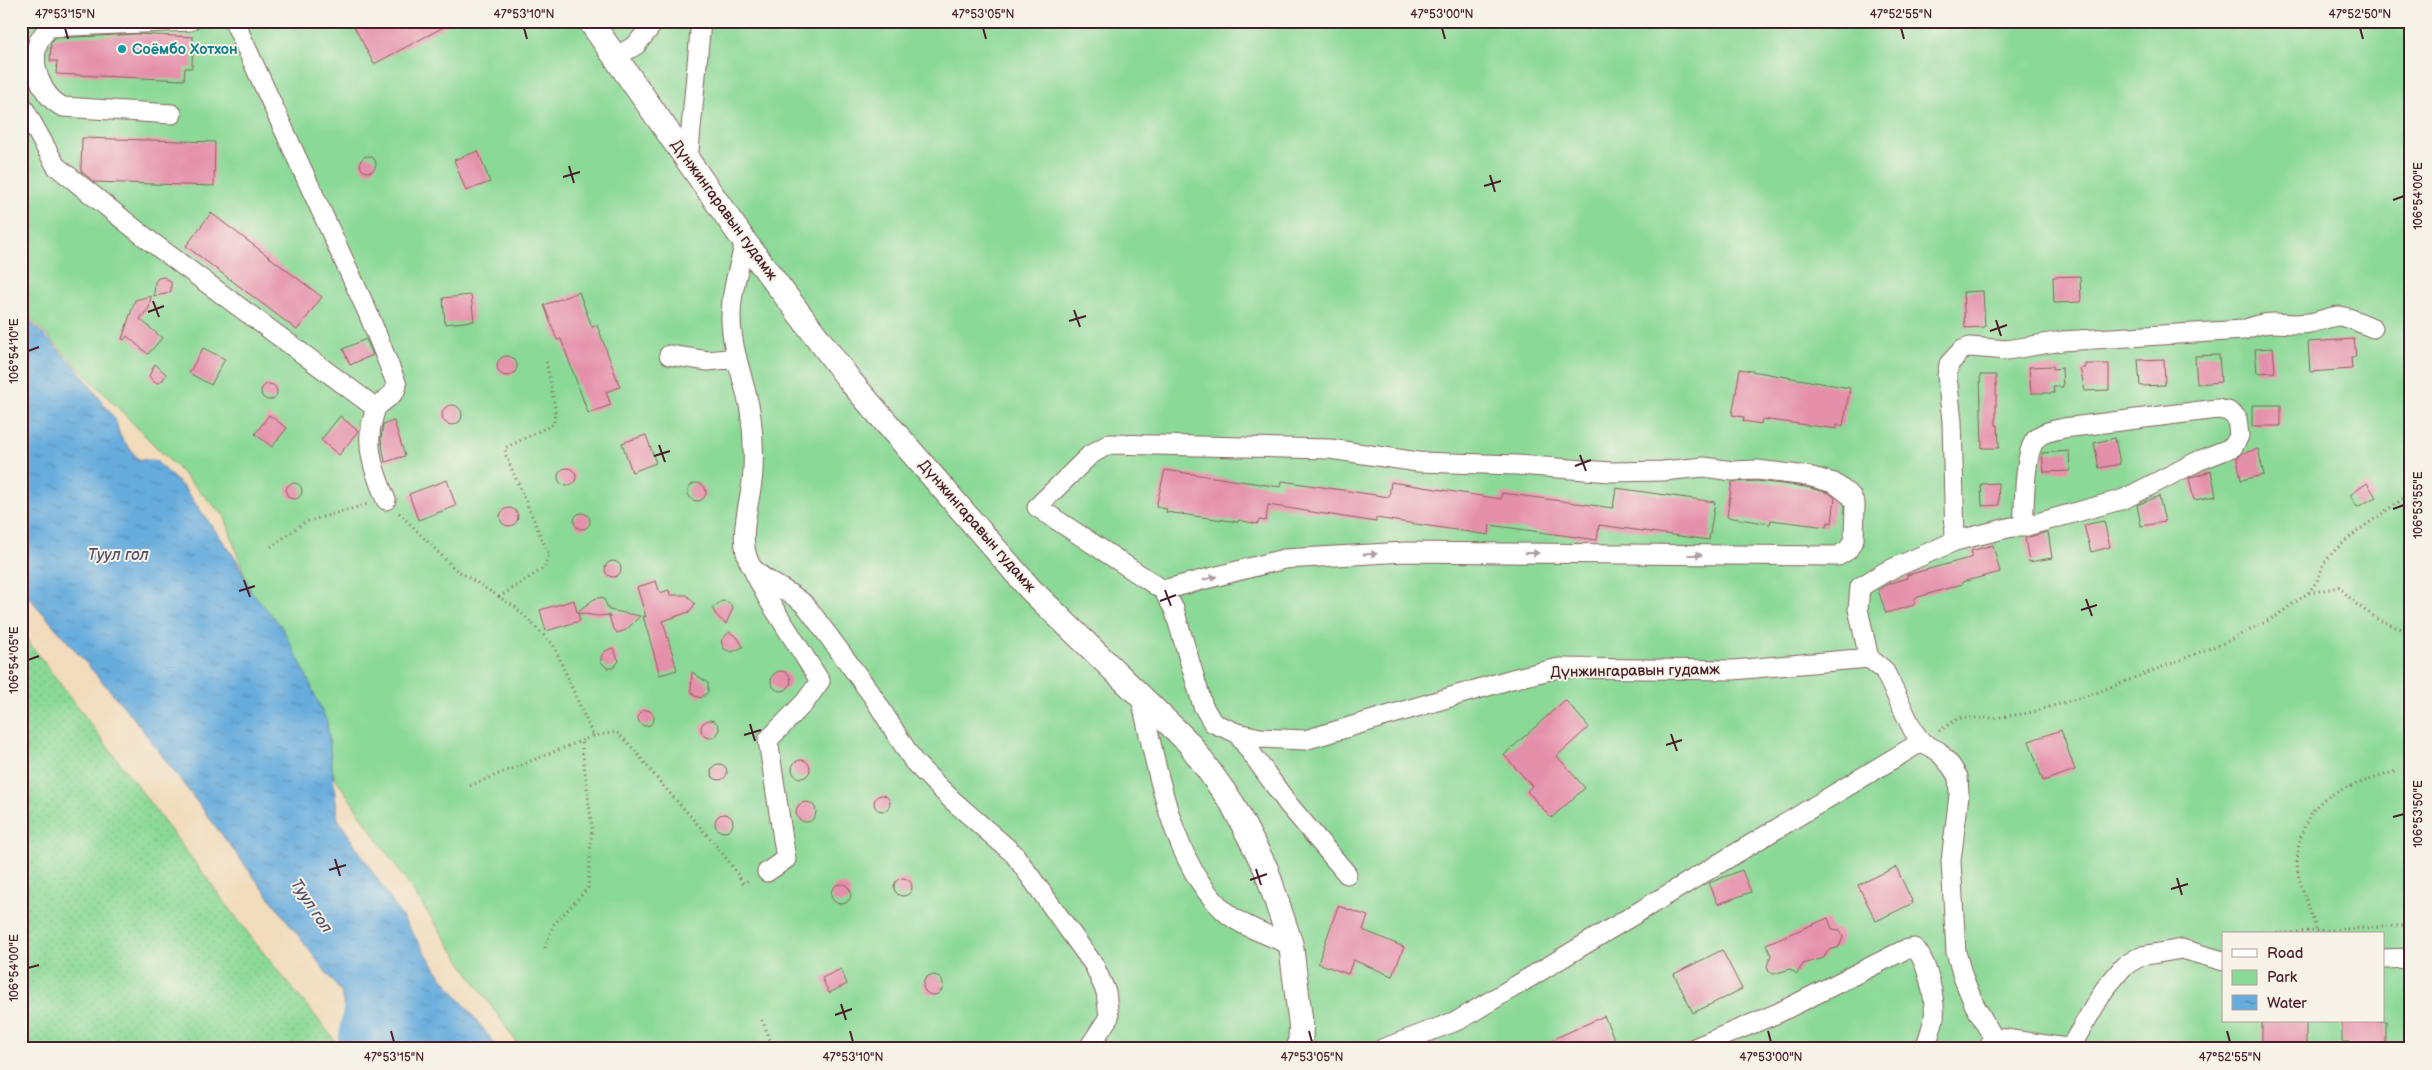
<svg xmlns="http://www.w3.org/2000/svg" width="2432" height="1070" viewBox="0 0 2432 1070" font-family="'Balsamiq Sans',sans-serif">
<defs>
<pattern id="grass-dots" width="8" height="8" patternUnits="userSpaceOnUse" patternTransform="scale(1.25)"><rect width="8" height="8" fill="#8bd997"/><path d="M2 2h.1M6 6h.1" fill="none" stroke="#79ba82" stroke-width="1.8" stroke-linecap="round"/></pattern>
<pattern id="water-ripples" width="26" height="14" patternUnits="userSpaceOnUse" patternTransform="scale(1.25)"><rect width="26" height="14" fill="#66acdd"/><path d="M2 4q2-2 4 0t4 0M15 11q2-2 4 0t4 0" fill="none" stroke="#568bb3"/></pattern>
</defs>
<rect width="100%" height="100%" fill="#f7f3e8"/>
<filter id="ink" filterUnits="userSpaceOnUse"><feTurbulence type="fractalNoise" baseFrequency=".02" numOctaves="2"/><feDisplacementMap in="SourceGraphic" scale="10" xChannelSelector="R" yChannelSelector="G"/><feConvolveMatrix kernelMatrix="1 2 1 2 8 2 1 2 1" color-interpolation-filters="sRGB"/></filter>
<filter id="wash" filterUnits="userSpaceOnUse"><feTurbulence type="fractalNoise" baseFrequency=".0096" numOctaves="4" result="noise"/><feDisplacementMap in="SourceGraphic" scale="20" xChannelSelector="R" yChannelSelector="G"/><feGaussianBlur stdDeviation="1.12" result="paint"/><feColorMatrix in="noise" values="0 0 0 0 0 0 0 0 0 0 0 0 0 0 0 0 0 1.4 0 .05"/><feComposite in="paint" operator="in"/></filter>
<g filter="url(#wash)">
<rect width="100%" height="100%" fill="#f1dbbb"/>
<path fill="url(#grass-dots)" stroke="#6a7c61" d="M21,632L257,945L342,1049H21Z"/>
<path fill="#8bd997" stroke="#6a7c61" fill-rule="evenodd" d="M21,21H2411V1049H521L289,710L225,517L21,309ZM2223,934H2383V1021H2223Z"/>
<path fill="url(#water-ripples)" stroke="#586684" d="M21,312L75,366L115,419L120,436L138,459L156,461L184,488L236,559L251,591L281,626L301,664L327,722L338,819L438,972L499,1049H379L368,1044L346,1018L341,992L132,716L21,588Z"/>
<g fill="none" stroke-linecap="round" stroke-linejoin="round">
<path stroke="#66acdd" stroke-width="34" d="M354,1049L364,985"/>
</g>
<g id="blocks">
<path fill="#e590ab" d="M351,21H455L374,64Z
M137,34L193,37L192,68H185L184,80L56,74L57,61H50L51,42L55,38Z
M82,138L215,142L214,186L94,182L81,171Z
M478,151L490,182L466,191L454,160Z
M360 164a8 8 0 1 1 16 0a8 8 0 1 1-16 0Z
M211,213L322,297L297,330L186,246Z
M2080,276L2081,302L2054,303L2053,277Z
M164,277L171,282V291L166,294L154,296L155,282L158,278Z
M1983,291L1985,327L1965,328L1963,292Z
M579,292L592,327L597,325L620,387L606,392L611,405L588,413L561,339L557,340L544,305Z
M471,295L474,321L445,324L443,298Z
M151,296L149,308L140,319L162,338L148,354L127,336L124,340L122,339L135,300Z
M366,339L373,355L350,365L343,349Z
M2354,339L2356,357H2351L2352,369L2310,372L2308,342Z
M203,348L225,359L211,385L189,373Z
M2273,348L2275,372L2257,373L2255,349Z
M2219,355L2221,382L2197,384L2195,356Z
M497 366a10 10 0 1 1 20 0a10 10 0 1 1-20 0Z
M2164,359L2165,385L2140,386L2138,360Z
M155,364L166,374L163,380L159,383L154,382L149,376Z
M2085,364H2109V390L2085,391L2080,368H2085Z
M2053,366V369L2062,368L2063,387H2053L2054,393H2031L2029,367Z
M1740,369L1850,388L1843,426L1837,425V429L1762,419L1761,424L1743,421L1744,417L1732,415Z
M1980,375H1996V425H1998L1999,448H1982Z
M261 392a8 8 0 1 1 16 0a8 8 0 1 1-16 0Z
M442 415a10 10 0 1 1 20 0a10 10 0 1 1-20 0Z
M2252,405H2281V426H2252Z
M269,415L287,428L272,447L255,434Z
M340,416L358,431L339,455L321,440Z
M394,421L405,456L385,462L381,439L383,424Z
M646,435L656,463L632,472L622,443Z
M2115,438L2120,464L2099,468L2094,443Z
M2258,449L2264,475L2241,480L2237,458L2243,453Z
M2069,451L2070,471L2044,472L2042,453Z
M558 477a9 9 0 1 1 18 0a9 9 0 1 1-18 0Z
M1165,470L1281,487L1282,481L1389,497L1391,482L1501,499L1502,493L1613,508L1616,488L1715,502L1709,540L1599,525L1597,540L1490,525L1489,535L1376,518V522L1268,505L1266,521L1259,520L1257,524L1239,520L1238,522L1166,512L1167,509L1156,507Z
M2211,471L2216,496L2194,500L2189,478Z
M447,480L456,506L418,520L409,494Z
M1757,481L1806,487L1829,493L1835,498L1832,523L1828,522L1827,527L1771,520L1770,524L1727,517L1732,482Z
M286 491a8 8 0 1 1 16 0a8 8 0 1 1-16 0Z
M1998,483L1999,505L1982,506L1981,484Z
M2367,483L2376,497L2357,507L2350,495Z
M688 492a9 9 0 1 1 18 0a9 9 0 1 1-18 0Z
M2159,496L2165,522L2141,526L2137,505Z
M500 517a9 9 0 1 1 18 0a9 9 0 1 1-18 0Z
M574 521a8 8 0 1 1 16 0a8 8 0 1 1-16 0Z
M2104,521L2110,547L2091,552L2084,525Z
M2048,532L2052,558L2029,562L2025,538Z
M1993,545L2000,572L1962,582V584L1915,598L1914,605L1886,613L1878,590L1888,584L1907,578V575L1973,557L1971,551Z
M605 569a8 8 0 1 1 16 0a8 8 0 1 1-16 0Z
M656,581L660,593L669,590L670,595H687L695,604L689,612L663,621L677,670L660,675L643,616L646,617L637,587Z
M603,597L609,610L640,616L626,630L617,633L612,626L609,615L598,616L578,613L580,621L546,631L540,610L574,600L577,612L594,599Z
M722,601L728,602L733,608L726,624L717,616L712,608Z
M729,632L738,638L743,647L732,652L724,649L721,641Z
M613,648L619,661L613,668H607L601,662V656L605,651Z
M771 681a10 10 0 1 1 20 0a10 10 0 1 1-20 0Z
M692,672L708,683V692L701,698L695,696L691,691Z
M1565,700L1589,727L1557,756L1585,788L1551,818L1527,791L1532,786L1504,755Z
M638 718a8 8 0 1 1 16 0a8 8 0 1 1-16 0Z
M701 729a9 9 0 1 1 18 0a9 9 0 1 1-18 0Z
M2061,730L2075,770L2043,781L2029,741Z
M792 769a9 9 0 1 1 18 0a9 9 0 1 1-18 0Z
M711 772a8 8 0 1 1 16 0a8 8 0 1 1-16 0Z
M874 803a8 8 0 1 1 16 0a8 8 0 1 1-16 0Z
M796 812a10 10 0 1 1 20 0a10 10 0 1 1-20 0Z
M715 823a9 9 0 1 1 18 0a9 9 0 1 1-18 0Z
M1896,867L1913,903L1876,921L1858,885Z
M1742,870L1751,892L1718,904L1709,883Z
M894 887a9 9 0 1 1 18 0a9 9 0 1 1-18 0Z
M831 894a10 10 0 1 1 20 0a10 10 0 1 1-20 0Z
M1338,906L1368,916L1363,930L1404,947L1392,976L1353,960L1348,974L1318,963Z
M1828,918L1832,929L1840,930L1843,937L1839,947L1827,951L1824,958L1803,964L1797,974L1790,969L1774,974L1769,972L1767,966L1771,955L1766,944Z
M1722,950L1742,989L1693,1013L1674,974Z
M841,969L847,984L829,993L822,978Z
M923 985a10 10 0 1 1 20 0a10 10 0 1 1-20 0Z
M1604,1016L1619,1049H1532Z
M2270,1021H2306V1049H2270V1045H2262V1023Z
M2342,1021H2386V1049H2350L2349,1042H2342Z"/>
</g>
</g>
<g filter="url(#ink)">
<use href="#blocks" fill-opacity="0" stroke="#84615d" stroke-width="1"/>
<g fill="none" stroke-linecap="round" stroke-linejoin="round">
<g stroke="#84615d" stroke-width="21">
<path id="minor" d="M234,21L368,313L397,385C395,396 384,399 377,407C375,410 374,414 373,418C364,447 375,473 386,500
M614,58L636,45L655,21
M21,103L56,166L150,241L376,408
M172,114L63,107C42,97 30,66 38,43C40,38 45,32 49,27L190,21
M688,161L701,21
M745,242C739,267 731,292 731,317C731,349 744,379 750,410C753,430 754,450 753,471C752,500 736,536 750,564C759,581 792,590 807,607L872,695L914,762L952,800L1014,854L1094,965L1106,992L1109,1017L1088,1049
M669,355L708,361L737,358
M1955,541L1952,421L1947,376L1949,364L1962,350L1970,347L2007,350L2062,341L2244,330C2272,317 2283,327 2309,323C2318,322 2331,316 2339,316C2350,317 2363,324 2373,328
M754,572L768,599L820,681L805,702L768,740L786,859L767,872
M1163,590L1284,559L1405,552L1838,556L1848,550L1854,539L1855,504L1851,496L1834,483L1808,476L1757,470L1733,471L1704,467L1663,471L1611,472L1517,465L1418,462L1330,449L1109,444L1090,455L1037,507L1163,590L1174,609L1203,706L1213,723L1237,733L1260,738L1305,740L1512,679L1559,668L1733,670L1869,658L1884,670L1913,730L1921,742L1938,751L1951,766L1958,777L1959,795L1951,861L1956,952L1963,977L1974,1004L1993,1037L1989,1049
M1869,658L1858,609L1860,587L1885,572L1955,541L2012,527H2023L2124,499L2198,461L2233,447L2239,436L2237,418L2228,411L2217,409L2064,428C2055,430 2042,432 2036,439C2023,453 2025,507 2023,527
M1140,695C1157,764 1171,868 1229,915C1244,927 1273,937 1291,945
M1237,733L1288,804L1347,874
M2383,959L2411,958
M1993,1037L2073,1049
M2070,1048L2104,990L2124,966L2141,956L2182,949L2223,961
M1382,1049L1459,1020L1921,742
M1692,1049L1778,1013L1904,950L1914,948C1927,958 1936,1002 1934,1018C1932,1028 1928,1039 1925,1049"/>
</g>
<g stroke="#84615d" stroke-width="26">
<path id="major" d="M590,21L745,242L851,382L1030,589L1189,743L1232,803L1266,869L1291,945L1301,1026L1300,1049"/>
</g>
<path stroke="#84615d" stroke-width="3" stroke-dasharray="1 4" stroke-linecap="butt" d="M399,513L455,569L515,607L553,644L593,736L469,786
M271,547L305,522L368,504
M2309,593L2339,587L2356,604L2379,620L2411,633
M499,597L544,568L549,555L506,456L505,448L554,424L555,408L546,360
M1939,731L1959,718H1992L2029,713L2093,694L2226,642L2252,629L2276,616L2308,593L2317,581L2324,563L2336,549L2356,532L2411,493
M593,736L616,732C636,748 649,771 667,790C694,821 721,847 743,883L751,879
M2316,929C2311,912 2304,895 2299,878C2293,853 2303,813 2326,798C2347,785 2375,779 2398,770
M2267,934L2411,925
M545,948L553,925L588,888L592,828L581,740
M762,1020L774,1049"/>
<use href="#minor" stroke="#fff" stroke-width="19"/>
<use href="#major" stroke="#fff" stroke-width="24"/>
</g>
<defs><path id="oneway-solid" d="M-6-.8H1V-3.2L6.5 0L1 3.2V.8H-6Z" transform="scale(1.25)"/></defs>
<g fill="#ae9aa0">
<use href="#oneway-solid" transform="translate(1532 553)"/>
<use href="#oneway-solid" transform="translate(1370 554) rotate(-3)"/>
<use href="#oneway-solid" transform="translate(1695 555)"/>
<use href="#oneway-solid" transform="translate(1210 578) rotate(-15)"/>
</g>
</g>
<path fill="none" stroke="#4a1f2b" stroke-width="2" d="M65,28L68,39M524,28L527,39M983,28L986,39M1442,28L1445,39M1901,28L1904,39M2360,28L2363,39M569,166L574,183M1490,175L1495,192M563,177L580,172M1484,186L1501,181M2393,200L2404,196M153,301L159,317M1074,310L1080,327M148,312L164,306M1996,320L2001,336M1069,321L1086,316M1990,331L2007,325M28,351L39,347M659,445L665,462M1580,455L1586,471M654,456L670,451M1575,466L1591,460M2393,509L2404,505M244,580L250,597M1165,590L1171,606M239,591L255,586M2086,599L2092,616M1160,601L1176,595M2081,610L2097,605M28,660L39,656M750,724L755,741M1671,734L1677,751M744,735L761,730M1666,745L1682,740M2393,817L2404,814M335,859L340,876M1256,869L1261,885M329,870L346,865M2177,878L2182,895M1250,880L1267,874M2171,889L2188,884M28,968L39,965M841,1004L846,1020M835,1015L852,1009M391,1031L394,1042M850,1031L853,1042M1309,1031L1312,1042M1768,1031L1771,1042M2227,1031L2230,1042"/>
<circle fill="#0f9aa8" stroke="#f7f3e8" stroke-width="2" cx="122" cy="49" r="5"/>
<g text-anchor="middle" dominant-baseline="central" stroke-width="4" stroke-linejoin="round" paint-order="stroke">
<g font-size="15" font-weight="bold" fill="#0d838f" stroke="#f7f3e8" text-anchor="start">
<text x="132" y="49">Соёмбо Хотхон</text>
</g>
<g font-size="15" fill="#4a1f2b" stroke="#f7f3e8">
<text transform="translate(724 210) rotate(54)">Дүнжингаравын гудамж</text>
<text transform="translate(977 526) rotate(49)">Дүнжингаравын гудамж</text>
<text transform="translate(1635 671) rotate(-1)">Дүнжингаравын гудамж</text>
</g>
<g font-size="16" font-style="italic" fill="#545069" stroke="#f7f3e8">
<text x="118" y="555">Туул гол</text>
<text transform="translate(311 906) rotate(56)">Туул гол</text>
</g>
</g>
<rect width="2432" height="1070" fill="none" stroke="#f7f3e8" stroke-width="55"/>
<rect x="2222" y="932" width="162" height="90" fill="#f7f3e8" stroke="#b29e9c"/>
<rect x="2232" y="949" width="25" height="8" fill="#ffffff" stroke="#b29e9c"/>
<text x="2267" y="958" font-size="15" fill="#4a1f2b">Road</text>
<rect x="2232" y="970" width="25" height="15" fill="#8bd997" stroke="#b29e9c"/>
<text x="2267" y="982" font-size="15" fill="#4a1f2b">Park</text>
<rect x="2232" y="995" width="25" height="15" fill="url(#water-ripples)" stroke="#b29e9c"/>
<text x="2267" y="1008" font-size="15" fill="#4a1f2b">Water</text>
<rect x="28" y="28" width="2376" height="1014" fill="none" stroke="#4a1f2b" stroke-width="2"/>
<g font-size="12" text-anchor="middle" fill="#4a1f2b">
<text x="65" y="18">47°53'15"N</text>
<text x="524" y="18">47°53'10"N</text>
<text x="983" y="18">47°53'05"N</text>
<text x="1442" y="18">47°53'00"N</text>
<text x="1901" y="18">47°52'55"N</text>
<text x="2360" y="18">47°52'50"N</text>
<text transform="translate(2418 196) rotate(-90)" y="4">106°54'00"E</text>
<text transform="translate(14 351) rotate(-90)" y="4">106°54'10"E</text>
<text transform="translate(2418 505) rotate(-90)" y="4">106°53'55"E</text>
<text transform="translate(14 660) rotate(-90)" y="4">106°54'05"E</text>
<text transform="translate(2418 814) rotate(-90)" y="4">106°53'50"E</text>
<text transform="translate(14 968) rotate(-90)" y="4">106°54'00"E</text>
<text x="394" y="1061">47°53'15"N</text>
<text x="853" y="1061">47°53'10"N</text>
<text x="1312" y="1061">47°53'05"N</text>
<text x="1771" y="1061">47°53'00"N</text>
<text x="2230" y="1061">47°52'55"N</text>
</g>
</svg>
